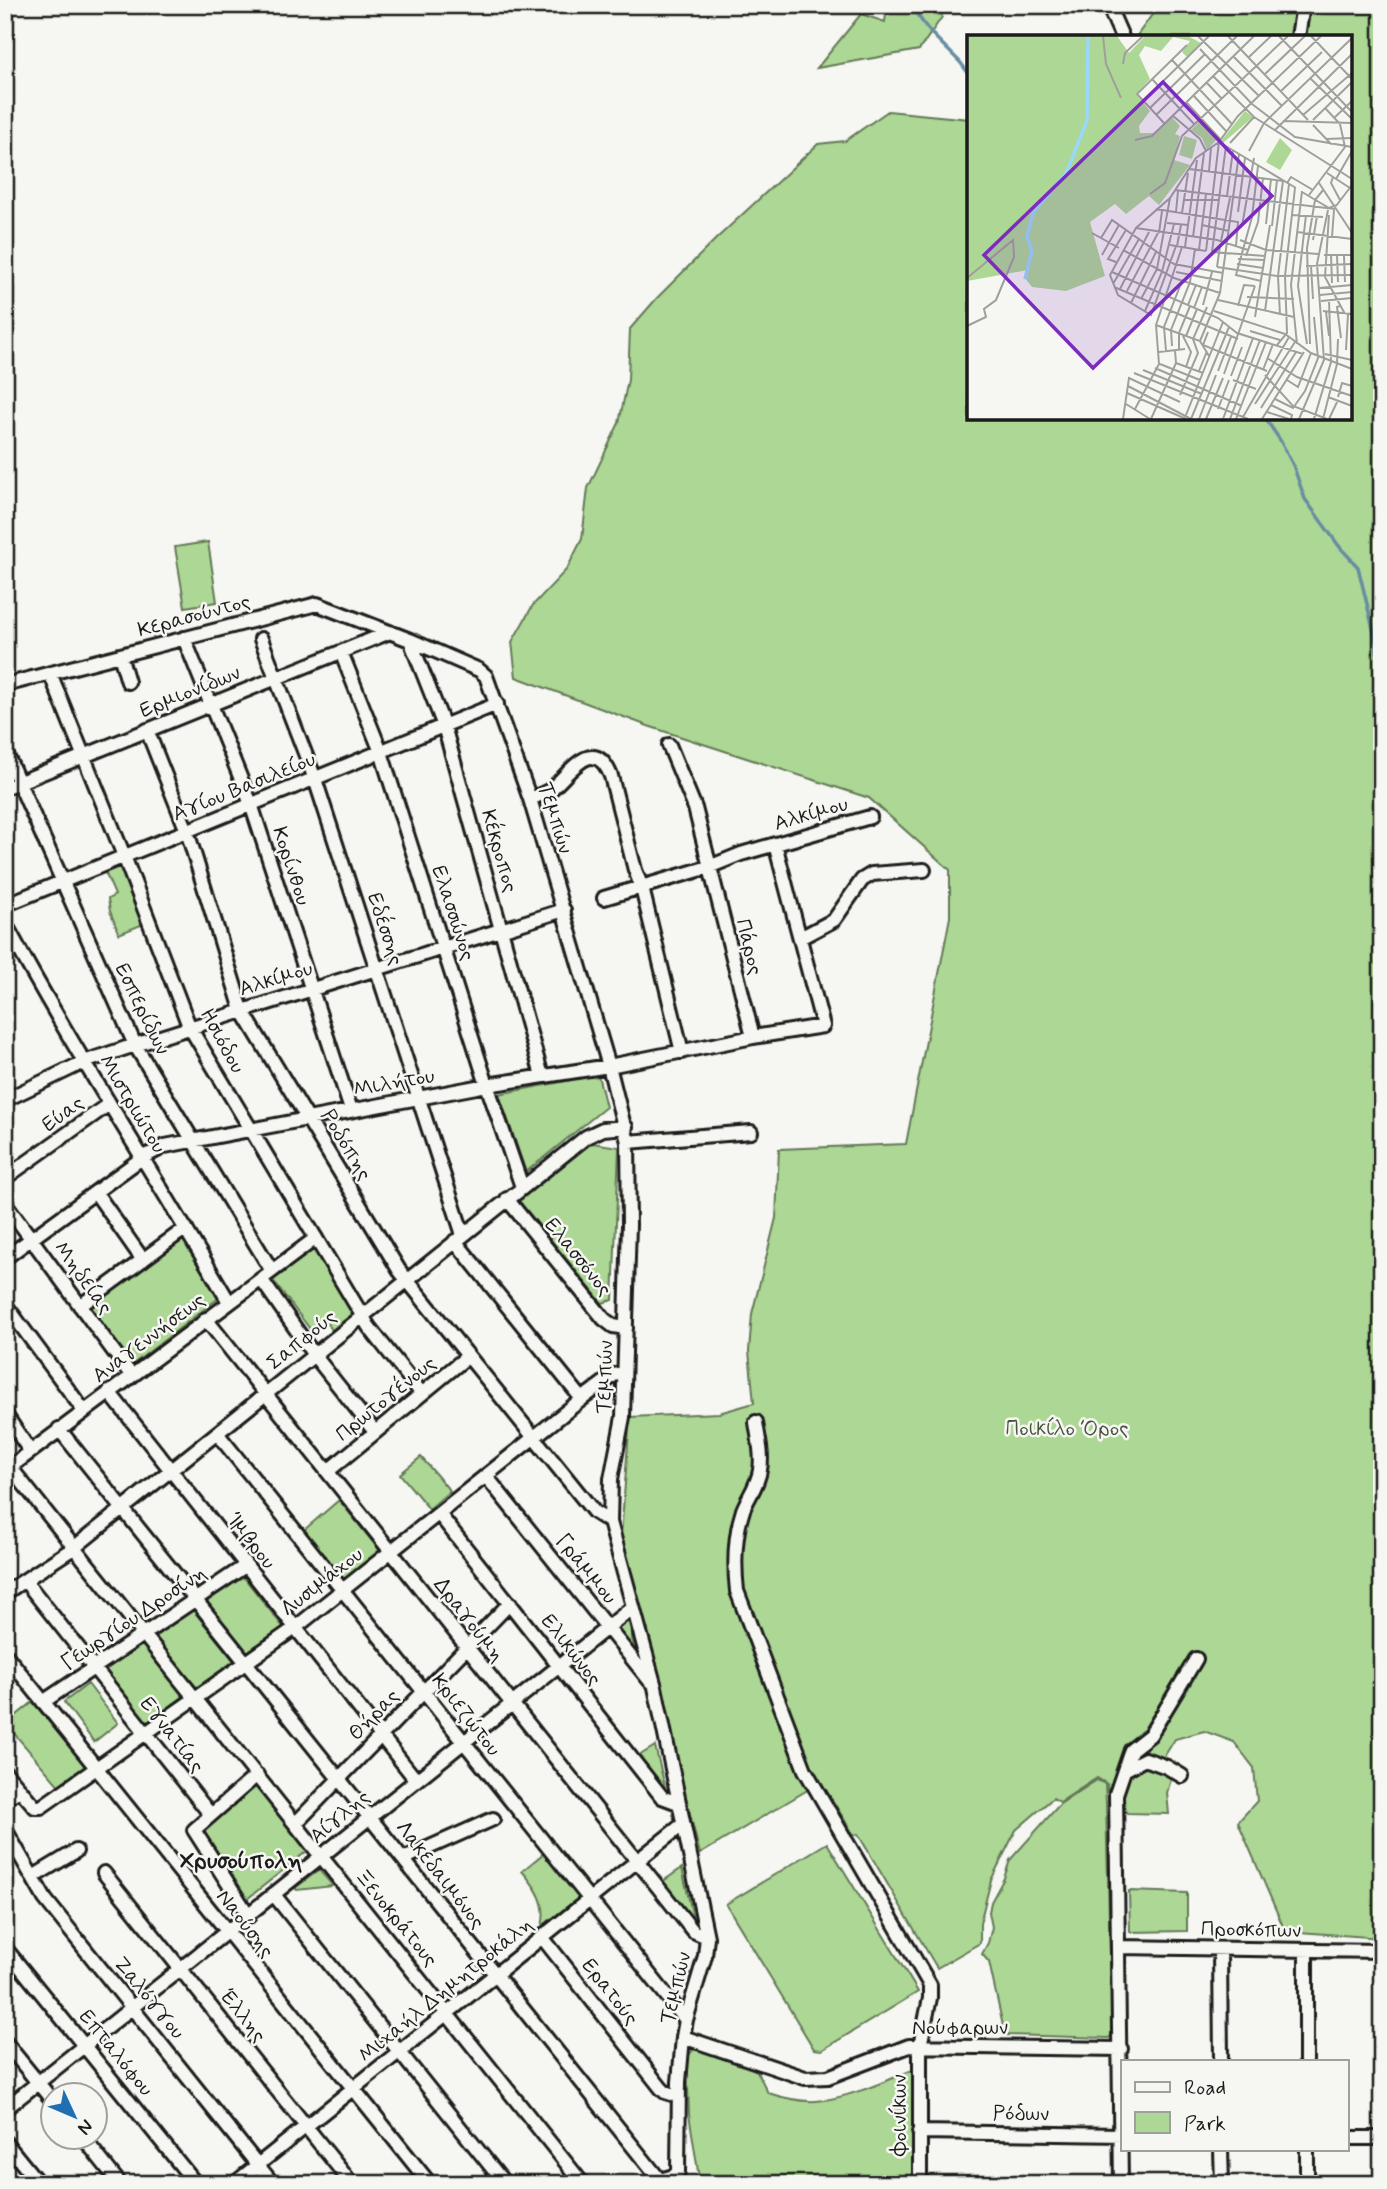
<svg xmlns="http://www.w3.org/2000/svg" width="1387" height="2189" viewBox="0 0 1387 2189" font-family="Mynerve,sans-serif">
<rect width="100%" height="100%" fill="#f6f6f2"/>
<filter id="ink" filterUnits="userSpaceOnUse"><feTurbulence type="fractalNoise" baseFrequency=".0143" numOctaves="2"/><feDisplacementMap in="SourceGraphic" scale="14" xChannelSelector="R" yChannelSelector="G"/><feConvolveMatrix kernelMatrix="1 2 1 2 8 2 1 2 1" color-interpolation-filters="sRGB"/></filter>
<g filter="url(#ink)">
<path fill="#add795" stroke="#647a58" stroke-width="2" d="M887,5H940L942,17L919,50L817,68L861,14L885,22Z
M1159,5H1382V1938L1285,1931L1238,1822L1257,1801L1254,1768L1234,1742L1204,1731L1175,1739L1157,1768L1172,1776L1167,1793L1169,1814L1127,1813L1107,1792V1784L1097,1778L1060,1802L1053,1798L1016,1830L991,1880L980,1923V1943L937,1968L858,1834L854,1835L821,1782L700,1854L621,1536L630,1417L719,1413L754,1403L749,1351L752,1314L776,1218L779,1149L906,1144L950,917V870L869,798L648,726L516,677L512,642L533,605L567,569L582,539L588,488L619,423L628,380L630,329L657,298L716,239L818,144L845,141L888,111L969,119V418H1350V37H1136Z
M208,542L217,602L185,607L175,547Z
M121,865L146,923L119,934L110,911L108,899L115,895L105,872Z
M598,1075L606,1107L526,1172L499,1094Z
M592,1143L619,1147L613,1300L602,1303L519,1201Z
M184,1238L220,1297L132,1365L89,1308Z
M317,1247L355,1312L332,1330L323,1318L310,1329L273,1280Z
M421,1457L450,1491L429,1509L400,1474Z
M339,1500L380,1551L344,1579L304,1530Z
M242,1575L283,1627L246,1654L203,1601Z
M193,1610L235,1662L198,1689L154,1637Z
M625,1622H629L635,1653L616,1629Z
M143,1643L185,1695L147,1725L103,1671Z
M88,1684L118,1723L94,1742L64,1702Z
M33,1702L86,1767L60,1787L6,1724Z
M655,1746L665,1787L663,1788L637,1757Z
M1097,1780L1105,1784L1106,1804L1112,2034L1109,2038L1005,2035L989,1962L982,1954L988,1943L992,1927L989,1912L991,1902L1004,1878L1010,1860L1060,1804Z
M255,1785L307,1851L247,1899L202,1830Z
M827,1843L918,1992L822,2050L814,2049L726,1904Z
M544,1853L580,1897L542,1926C548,1904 536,1887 522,1871Z
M682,1868L694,1922L662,1882Z
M319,1870L333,1886L297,1890L295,1888Z
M1129,1891L1187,1893V1931L1130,1932Z
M700,2049L747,2065L757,2071L768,2093C784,2098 800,2102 816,2101C845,2099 884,2082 910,2071L913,2072L914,2184H700L689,2114L687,2057L693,2050Z"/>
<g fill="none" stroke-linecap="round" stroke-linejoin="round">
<path stroke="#678da1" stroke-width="3.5" d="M910,5L930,32L960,62L969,74
M1265,418L1280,440L1293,465L1305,499L1339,546L1358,567L1376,641L1382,695"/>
<g stroke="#1c1c1c" stroke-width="18">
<path id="minor" d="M1108,5L1122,37
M1298,37L1303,5
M184,638L251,804L351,1110
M261,639L315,779L463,1235
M410,640L444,726L542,1076
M341,652L381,752L487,1085L522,1187
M120,655L128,682
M50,673L124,856L189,1026L369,1327L422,1394
M5,685L317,604L410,640L479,670L486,676L530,799L609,1066L628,1142L629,1225L623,1417L611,1479L610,1522L655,1687L707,1937L705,1956L686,2020L683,2037L679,2082L678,2172L674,2176L646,2184
M147,730L187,831L242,1010L399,1270L594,1512L610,1522
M669,745L695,808L753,1037
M5,751L135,1045L272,1271
M5,788L390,632
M530,799C537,796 544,794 550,790C570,774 593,733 611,776L635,870L642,888L682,1052
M604,898L709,867L741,854L870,817
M5,905L497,704
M5,923C75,1053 155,1175 229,1302
M800,938L834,920L862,880L872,874L924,870
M5,1100L84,1062L135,1045L564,910
M628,1142L751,1132
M5,1178L109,1104
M96,1193L143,1260
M507,1199L604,1319L613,1326L626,1328
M5,1203L131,1375
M455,1241L582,1399
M5,1258L142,1158L165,1146L487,1085L609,1066L753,1037L823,1026L775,844
M261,1279L314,1355L375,1432
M5,1304L84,1411
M80,1306L186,1228
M206,1319L693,1931L707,1937
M109,1392L416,1780
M5,1414L30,1451
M756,1422C758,1438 763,1454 760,1470C758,1485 748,1497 743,1510C734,1537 734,1564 737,1591L805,1770L930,1985V1998L920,2046V2184
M59,1429L663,2184
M217,1433L686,2020
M10,1467L583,2184
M5,1471L316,1238
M328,1471L468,1356
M486,1476L650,1681
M439,1514L662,1797L678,1803
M26,1582L210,1814
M5,1593L75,1547L586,1137L603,1129L626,1127
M5,1654L430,2184
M43,1702L245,1566
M1126,1769L1145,1759L1167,1767L1182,1776
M5,1772L35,1807H41L295,1628L582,1399L614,1375L624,1372
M5,1800L20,1789
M296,1823L510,1603
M5,1829L45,1899L273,2184
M403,1859L493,1819
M104,1873L352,2184
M33,1877L76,1851
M275,1896L505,2184
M249,1916L194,1830L257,1775
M542,1937L661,2088L665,2092L678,2096
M1119,1947L1382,1951
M5,1948L196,2184
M1220,1949L1221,2061
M1306,1950V2061
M683,2037L805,2078L828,2077L909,2046L1121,2049
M5,2042L52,2100
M5,2109L633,1607
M919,2132L1123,2135
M82,2136L120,2184
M1347,2138H1382
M5,2142L39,2184
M1221,2149L1222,2184
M1307,2149V2184
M234,2184L682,1825
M1121,2184L1116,1794L1131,1750L1150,1735L1196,1659"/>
</g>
<use href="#minor" stroke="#f6f6f2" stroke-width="12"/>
</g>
</g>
<g text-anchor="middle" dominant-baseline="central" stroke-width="5" stroke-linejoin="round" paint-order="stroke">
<g font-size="21" fill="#1c1c1c" stroke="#f6f6f2">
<text transform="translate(194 616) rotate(-15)">Κερασούντος</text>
<text transform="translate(190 692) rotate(-22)">Ερμιονίδων</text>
<text transform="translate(244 787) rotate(-22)">Αγίου Βασιλείου</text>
<text transform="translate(811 814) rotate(-16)">Αλκίμου</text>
<text transform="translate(555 818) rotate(73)">Τεμπών</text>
<text transform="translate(499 851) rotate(74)">Κέκροπος</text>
<text transform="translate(291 866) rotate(72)">Κορίνθου</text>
<text transform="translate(453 913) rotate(72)">Ελασσώνος</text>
<text transform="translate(385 929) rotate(72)">Εδέσσης</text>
<text transform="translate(749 947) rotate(76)">Πάρος</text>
<text transform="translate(276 979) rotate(-17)">Αλκίμου</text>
<text transform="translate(142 1009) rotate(64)">Εσπερίδων</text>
<text transform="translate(222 1041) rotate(61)">Ησιόδου</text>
<text transform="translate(394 1083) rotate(-10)">Μιλήτου</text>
<text transform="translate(132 1104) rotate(59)">Μιστριώτου</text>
<text transform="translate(63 1114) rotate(-36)">Εύας</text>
<text transform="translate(346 1145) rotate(59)">Ροδόπης</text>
<text transform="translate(578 1257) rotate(51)">Ελασσόνος</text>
<text transform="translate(83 1278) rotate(54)">Μηδείας</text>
<text transform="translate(149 1338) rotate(-37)">Αναγεννήσεως</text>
<text transform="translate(302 1340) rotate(-39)">Σαπφούς</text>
<text transform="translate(605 1377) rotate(-88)">Τεμπών</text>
<text transform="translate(386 1399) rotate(-39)">Πρωτογένους</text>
<text transform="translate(251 1541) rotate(52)">Ίμβρου</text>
<text transform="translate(586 1569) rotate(51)">Γράμμου</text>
<text transform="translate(322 1582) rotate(-38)">Λυσιμάχου</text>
<text transform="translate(134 1618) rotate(-34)">Γεωργίου Δροσίνη</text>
<text transform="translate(469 1620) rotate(52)">Δραγούμη</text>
<text transform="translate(571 1650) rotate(52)">Ελικώνος</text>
<text transform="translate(374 1715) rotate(-46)">Θήρας</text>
<text transform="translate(466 1715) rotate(52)">Κριεζώτου</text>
<text transform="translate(172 1735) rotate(52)">Εγνατίας</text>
<text transform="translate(340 1817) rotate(-40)">Αίγλης</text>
<text transform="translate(440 1875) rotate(52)">Λακεδαιμόνος</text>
<text transform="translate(396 1918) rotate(51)">Ξενοκράτους</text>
<text transform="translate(245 1924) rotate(52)">Ναούσης</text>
<text transform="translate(1251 1930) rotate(1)">Προσκόπων</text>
<text transform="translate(676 1988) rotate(-76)">Τεμπών</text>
<text transform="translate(446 1990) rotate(-39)">Μιχαήλ Δημητροκάλη</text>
<text transform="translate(610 1992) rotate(52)">Ερατούς</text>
<text transform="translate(149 1998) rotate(51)">Ζαλόγγου</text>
<text transform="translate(243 2016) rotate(52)">Έλλης</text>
<text x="960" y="2028">Νούφαρων</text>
<text transform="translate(116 2053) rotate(51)">Επταλόφου</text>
<text transform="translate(1021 2114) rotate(1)">Ρόδων</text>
<text transform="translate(900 2115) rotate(-90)">Φοινίκων</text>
</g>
<g font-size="21" fill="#485440" stroke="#f6f6f2">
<text x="1067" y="1429">Ποικίλο Όρος</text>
</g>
<g font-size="23" font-weight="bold" fill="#1c1c1c" stroke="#f6f6f2">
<text x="241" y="1862">Χρυσούπολη</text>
</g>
</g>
<g transform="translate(967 35)">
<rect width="385" height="385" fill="#f6f6f2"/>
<path d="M0,1H150L162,18L178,1H221L234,8L220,22L215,17L223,6L206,2L194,16L178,11L172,20L183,44L169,59L183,76L172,91L173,98H186L205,82L213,91L208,99L213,101L207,125L223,130L192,170L182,161L159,179L148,169L123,187L138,241L99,256L65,252L57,242L61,235L0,246ZM278,76L286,82L256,108L254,106ZM234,85L251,103L240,115L235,103L224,95ZM217,101L230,105L225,124L212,120ZM313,103L325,115L313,135L299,127Z" fill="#add795"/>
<path fill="none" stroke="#99d8fa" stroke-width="3.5" d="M58,244L65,216L60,201L66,178L99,138L120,86L121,1"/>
<path fill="none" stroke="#9f9f9c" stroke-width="2" d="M136,1L139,29L154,63M231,1L292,61M261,1L341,85M312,1L385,77M344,1L385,44M233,14L285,69L328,102L385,112M266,21L315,71M282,22L304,1M205,25L265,89M156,29L158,18L176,1M298,39L338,1M246,41L287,82L385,144M185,44L228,90M344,44L385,84M240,48L255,64M314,56L355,17M226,60L259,96M176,66L242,1M219,67L254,105M183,73L238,19M189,80L270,1M205,80L233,104L239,116M336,80L385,38M367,83L385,66M346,85L385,47M316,86L385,88M197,88L170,59L220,10M346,90L364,109M308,95L385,19M359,104L385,103M168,105L185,101L287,1M252,107L329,153M263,108L287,82M282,116L297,88L385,3M291,131L285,182L269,240L294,246M222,134L316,146L298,276M242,136L244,113M360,138L383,153M366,142L364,148L373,165M369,144L385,116M320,148L324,142L346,155M352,148L385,198M208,155L368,174M335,157L362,173L370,170M183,159L198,148L215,101L321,1M342,160L378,112L373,89L358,73M260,161L266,115M217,165H252M369,171L385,150M189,174L271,187L269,211M209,177L211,156M271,177L278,123M215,178L221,138M325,180L356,182M339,180L331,251L340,309M362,180L358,242L378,279M200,188L221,190M299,189L304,144M235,190L262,196M275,191L287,123M305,191L310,145M169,193L250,205L281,215M330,197L385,204M125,198L152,213M192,198L195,176M226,202L237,118M365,202L367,175M134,203L145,185L207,229L256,238M273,205L299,215L351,219M346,205L350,181M254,206L263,163M203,210L239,216M209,211L184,280L151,260L143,240L169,193L203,163L229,123L252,107M210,211L214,190M218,212L230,125M156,215L207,243L253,258M232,215L239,159M239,216L252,107L271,81L354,1M245,217L259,111M246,217L298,221M135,220L152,190M357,220H385M364,220L365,248M370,220L371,247M279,221L291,187L296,143M377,221L378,247M271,224L297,225M149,227L141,224L159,195M270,229L296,233M339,231L385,229M344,231L346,264M250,232L310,241L385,240M250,232L253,211M145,237L251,283L270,298L336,319M209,237L255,246M0,243L46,205L47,222L29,265L17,274L19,282L0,291M146,249L172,204M147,252L271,304M352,253L385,250M153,254L182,197M160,256L191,198M353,260L385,257M280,262L327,264M174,264L190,234L203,163M251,265L327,282M354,266L385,263M164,268L189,217M221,270L229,250M236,270L245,237M271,271L277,250L288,251M373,271L370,272L374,303M227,273L235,252M178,276L195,237L207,189M247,276L318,299L344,318L385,334M356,276L385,279M359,277L362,301M313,280L311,241L322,149M288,282L303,190M189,290L233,306L242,321M283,296L313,305M241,297L236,310L300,336M216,301L224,317L219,332M219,301L230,274M233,306L253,258L272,119M330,309L324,250L335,156M343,309L340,213L348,165L357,154M310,310L320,298L318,241L328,153M205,311L204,295L223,247L228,214M212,315V298L223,271M379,315L381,279M199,316L197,292L215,246M192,317L218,314M358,319L385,325M300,323L330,342L385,361M209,328L236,338M193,329L233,345M188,333L275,371M176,335L235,359M296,335L306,309M232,336L240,316M251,336L264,302M167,338L281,384M257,339L288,251M298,340L326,371L360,384M264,341L275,312M266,345L289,354M320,345L331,352L344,318M161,351L224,384M160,358L219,384M213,360L231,318L226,304L240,272M361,362L385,371M371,362L375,348L385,351M308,364L326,373L338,356L351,323L347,282M159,369L183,384M288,369L328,307M304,370L325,380L324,384M294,373L329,317M168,374L192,329L189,290L215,212M251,374L262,345M300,377L322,384M219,380L256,287M276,382L322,302M156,384L162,343L213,367M184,384L209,328L208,315M224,384L262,292M232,384L249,340M239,384L256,343M256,384L286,303M263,384L293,305M269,384L299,307M295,384L337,317M332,384L357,325L350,229L361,175M347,384L364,327L362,265M356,384L370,329L371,304M362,384L371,365"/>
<path fill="#7b2cbf" fill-opacity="0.15" stroke="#7b2cbf" stroke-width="3.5" d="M196,47L305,161L126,333L17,220Z"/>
<rect width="385" height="385" fill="none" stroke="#1c1c1c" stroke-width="3.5"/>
</g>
<rect width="1387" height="2189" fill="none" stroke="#f6f6f2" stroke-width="28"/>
<rect x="14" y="14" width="1359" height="2161" fill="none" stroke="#1c1c1c" stroke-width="2.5" filter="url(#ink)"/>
<rect x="1121" y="2060" width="228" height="91" fill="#f6f6f2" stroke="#9f9f9c" stroke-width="2"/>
<rect x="1135" y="2082" width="35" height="10" fill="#f6f6f2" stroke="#9f9f9c" stroke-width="2"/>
<text x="1184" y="2094" font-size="21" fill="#1c1c1c">Road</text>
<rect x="1135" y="2112" width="35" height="21" fill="#add795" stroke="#9f9f9c" stroke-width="2"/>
<text x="1184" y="2130" font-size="21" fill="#1c1c1c">Park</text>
<g transform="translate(74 2116) rotate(134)"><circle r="33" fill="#f6f6f2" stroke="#9f9f9c" stroke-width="2"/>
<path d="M0-5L12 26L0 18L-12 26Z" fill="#1f6fb2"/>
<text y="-10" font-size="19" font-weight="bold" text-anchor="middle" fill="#1c1c1c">N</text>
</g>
</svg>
